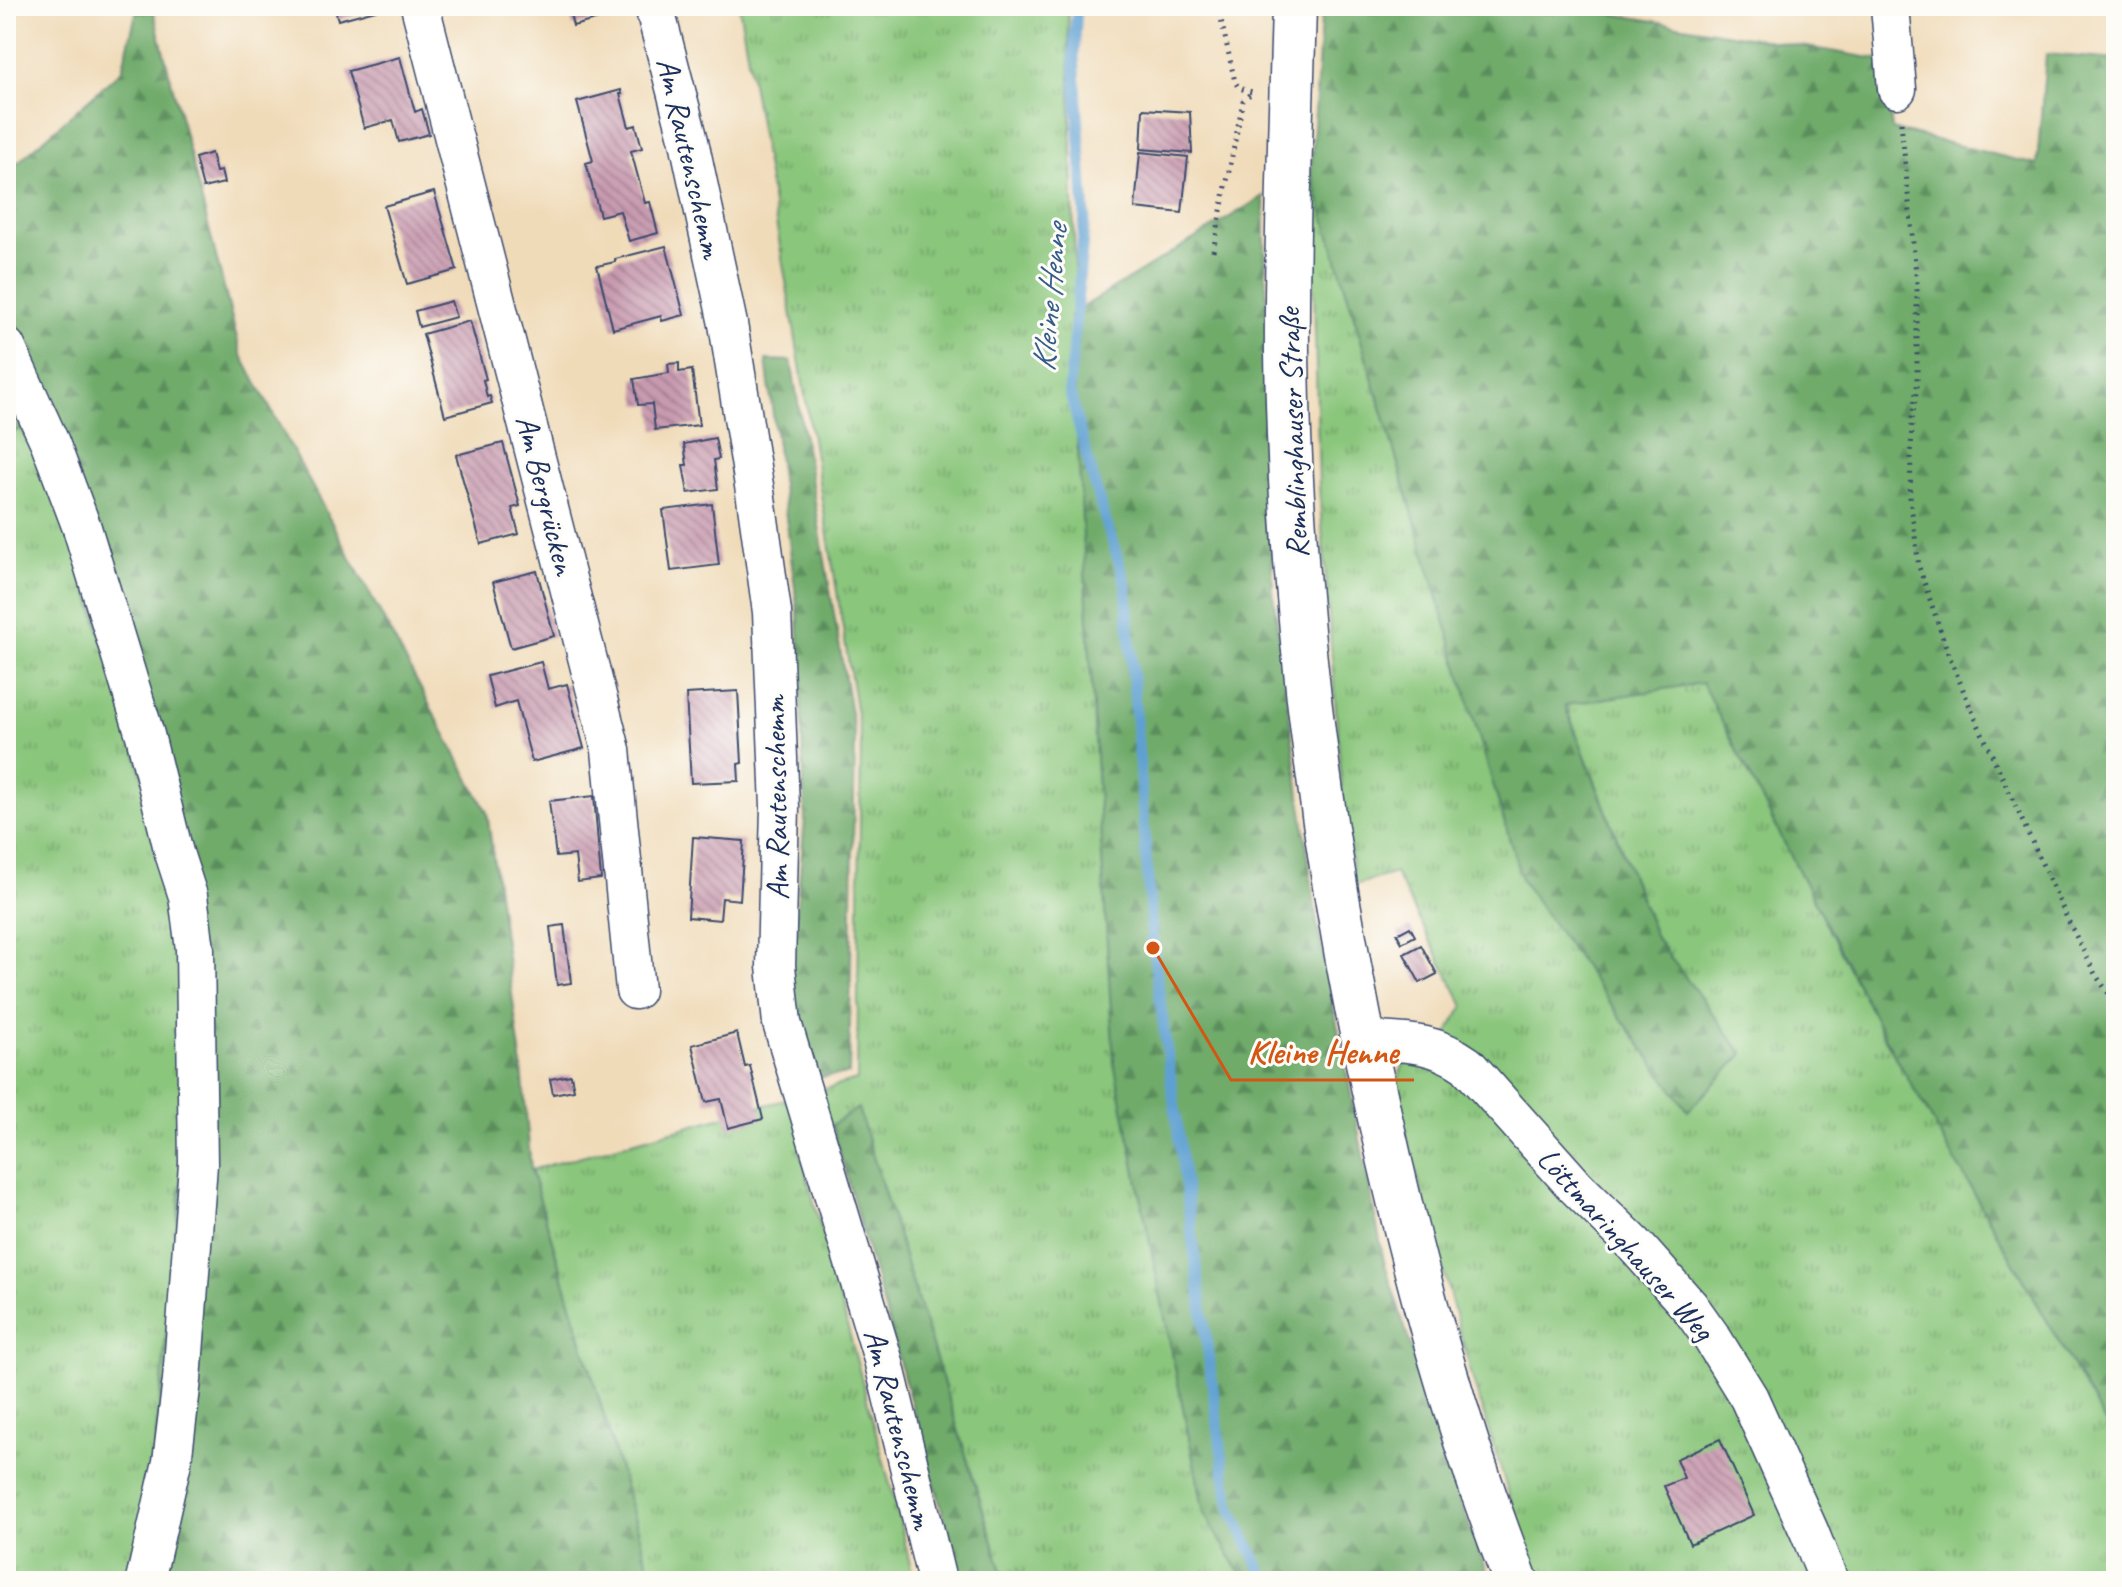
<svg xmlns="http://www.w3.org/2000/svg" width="2122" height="1587" viewBox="0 0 2122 1587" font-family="Caveat,sans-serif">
<defs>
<pattern id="grass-tufts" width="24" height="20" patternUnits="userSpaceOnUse" patternTransform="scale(2)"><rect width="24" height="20" fill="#8ac67b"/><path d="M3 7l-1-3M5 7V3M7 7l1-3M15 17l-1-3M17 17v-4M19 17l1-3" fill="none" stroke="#70a168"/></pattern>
<pattern id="forest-firs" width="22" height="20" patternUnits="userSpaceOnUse" patternTransform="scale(2)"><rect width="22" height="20" fill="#6fab6b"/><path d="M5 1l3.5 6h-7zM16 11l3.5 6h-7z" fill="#5a8c5b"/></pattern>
<pattern id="building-back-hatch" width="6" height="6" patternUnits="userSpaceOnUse" patternTransform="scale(2)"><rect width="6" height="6" fill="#c89aaf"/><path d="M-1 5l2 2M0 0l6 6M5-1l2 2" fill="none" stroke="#a27e92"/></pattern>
</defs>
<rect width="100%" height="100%" fill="#fdfcf7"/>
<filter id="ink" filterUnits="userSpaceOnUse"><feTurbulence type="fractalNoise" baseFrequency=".0125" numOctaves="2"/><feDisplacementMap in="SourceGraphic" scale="16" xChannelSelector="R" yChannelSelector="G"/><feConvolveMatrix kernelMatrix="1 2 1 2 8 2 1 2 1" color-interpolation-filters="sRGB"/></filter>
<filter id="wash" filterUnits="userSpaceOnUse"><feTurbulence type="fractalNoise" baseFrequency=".006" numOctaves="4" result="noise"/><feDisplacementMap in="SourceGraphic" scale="32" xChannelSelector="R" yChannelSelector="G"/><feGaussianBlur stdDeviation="1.8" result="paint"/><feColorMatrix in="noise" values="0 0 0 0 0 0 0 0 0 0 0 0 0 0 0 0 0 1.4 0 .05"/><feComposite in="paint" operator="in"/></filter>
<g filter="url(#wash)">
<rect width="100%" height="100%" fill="#f0dbb9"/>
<path fill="url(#grass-tufts)" stroke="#527a6c" stroke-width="2" d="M739,6H1068L1076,311L1204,1513L1245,1581H1005L858,1109L832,1125L800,1150L900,1522L914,1581H653L531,1170L857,1080L861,739L795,334Z
M1311,172L1523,881L1688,1110L1743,1054L1656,938L1565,704L1702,682L1885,1038L2116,1441V1581H1539L1527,1552L1475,1387L1399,1109L1397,1080L1404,1064L1416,1059L1432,1063L1453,1023L1464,1006L1395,873L1355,885L1343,804L1319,487Z
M21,429L60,495L164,848L187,972L181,1186L158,1420L147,1509L125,1581H6V434Z"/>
<path fill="url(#forest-firs)" stroke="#456d64" stroke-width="2" d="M138,6H152L241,354L487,812L522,1067L531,1170L653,1581H125L147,1509L158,1420L181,1186L187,972L164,848L60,495L21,429L6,434V173L122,70Z
M1322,6H1567L1883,60L1892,129L2037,165L2046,54L2116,60V1441L1885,1038L1702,683L1565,705L1656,938L1743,1054L1688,1111L1522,881L1311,172Z
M1264,196L1273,593L1317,923L1384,1261L1461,1505L1491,1581H1245L1204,1513L1114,1063L1070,315Z
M766,360L791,361L855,737L849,1074L813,1078L790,980L805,819L798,612Z
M858,1108L1005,1581H962L832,1125Z"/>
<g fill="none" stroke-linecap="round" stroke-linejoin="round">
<path stroke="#5fa0d2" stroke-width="11" d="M1077,6L1074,56L1085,216L1069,390L1098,497L1126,584L1153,948L1225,1477L1232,1511L1266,1581"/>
</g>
<g id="blocks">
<path fill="url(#building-back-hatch)" d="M334,6H378L379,9L338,20Z
M568,6H615L617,14L573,26Z
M2110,6H2116V33H2110Z
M400,57L415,112L422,109L429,134L399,142L393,120L364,128L348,71Z
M621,90L622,94H620L629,127L636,125L642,148L631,151L645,203L650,202L658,233L629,241L620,211L600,216L586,163L593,161L577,102Z
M1143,109L1190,112L1192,153L1141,149Z
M1140,152L1188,157L1182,213L1135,208Z
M211,153L216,172L221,171L224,183L203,188L195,158Z
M434,192L457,270L407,284L384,206Z
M666,246L684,315L662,321L661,316L613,329L597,266L615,262V259Z
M451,301L456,317L419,327L415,311Z
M470,321L486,379L483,380L487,397L490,396L492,403L445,416L423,334Z
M679,363V372L692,370L699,425L655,430L652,404L638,405L634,379L669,373L668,364Z
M715,438L719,459L714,460L718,489L688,493L683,465H687L684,444Z
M503,443L520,506L512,508L519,534L481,544L456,455Z
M712,504L719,565L671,571L663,510Z
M537,571L554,636L511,648L493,582Z
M541,662L548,689L567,684L584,748L532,762L516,701L495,708L487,676Z
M738,691L742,763L738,764L739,781L691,783L686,694Z
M594,796L601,879L578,882L575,855L556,857L549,801Z
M693,837L744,841L740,900L722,898L720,920L688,917Z
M564,925L571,983L557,985L550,927Z
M1410,927L1415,936L1402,943L1397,934Z
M1421,945L1437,974L1420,983L1404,954Z
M737,1033L745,1067L750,1066L763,1119L728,1128L721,1099L706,1102L692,1045Z
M571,1075L574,1090L553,1094L550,1079Z
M1720,1439L1754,1515L1690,1544L1664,1486L1684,1478L1676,1459Z"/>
</g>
</g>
<g filter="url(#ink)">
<use href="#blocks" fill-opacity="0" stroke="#3b496c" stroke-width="2"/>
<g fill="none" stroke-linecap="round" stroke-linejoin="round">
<g stroke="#3b496c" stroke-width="41">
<path id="minor" d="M420,6L611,750L635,990
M654,6L689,141L728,324L756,498L772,612L780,807L776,966L782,1023L883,1359L937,1581
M1890,6L1897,89
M6,347L50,443L82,528L145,735L174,853L188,896L195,949L198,1164L182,1380L172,1462L145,1581
M1362,1040C1404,1043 1431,1040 1467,1065L1575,1186L1633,1243L1690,1307L1712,1338L1749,1398L1809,1531L1829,1581"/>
</g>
<g stroke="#3b496c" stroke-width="47">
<path id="major" d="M1294,6C1291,121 1286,237 1287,352C1290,610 1324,867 1380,1118C1415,1275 1457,1432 1516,1581"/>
</g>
<path stroke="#3b496c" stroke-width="5" stroke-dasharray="2 6" stroke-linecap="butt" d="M1218,6L1235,82L1239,88L1255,93
M1901,122L1917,284V387L1912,419L1910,497L1919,567L1948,653L1971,709L2067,918L2095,974L2116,1004
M1213,251L1243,101L1251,93"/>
<use href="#minor" stroke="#fff" stroke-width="38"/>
<use href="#major" stroke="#fff" stroke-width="44"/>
</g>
</g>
<g text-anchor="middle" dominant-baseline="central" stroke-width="6" stroke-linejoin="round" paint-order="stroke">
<g font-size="32" fill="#1b2f5e" stroke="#fdfcf7">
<text transform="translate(690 158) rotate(77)">Am Rautenschemm</text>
<text transform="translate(1293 433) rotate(-92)">Remblinghauser Straße</text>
<text transform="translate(546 495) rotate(76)">Am Bergrücken</text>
<text transform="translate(776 798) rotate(-91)">Am Rautenschemm</text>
<text transform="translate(1626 1244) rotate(48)">Löttmaringhauser Weg</text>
<text transform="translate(899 1429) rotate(76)">Am Rautenschemm</text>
</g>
<g font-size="34" font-style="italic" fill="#365c8c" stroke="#fdfcf7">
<text transform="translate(1049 298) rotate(-85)">Kleine Henne</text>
</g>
</g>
<path fill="none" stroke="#d45514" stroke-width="3" d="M1153 948L1231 1080H1414"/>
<circle fill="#d45514" stroke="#fdfcf7" stroke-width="3" cx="1153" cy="948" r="8"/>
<g font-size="34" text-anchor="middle" font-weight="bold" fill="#d45514" stroke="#fdfcf7" stroke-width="6" stroke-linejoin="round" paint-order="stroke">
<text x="1323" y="1063">Kleine Henne</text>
</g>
<rect width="2122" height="1587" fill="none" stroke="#fdfcf7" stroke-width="32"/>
</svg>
